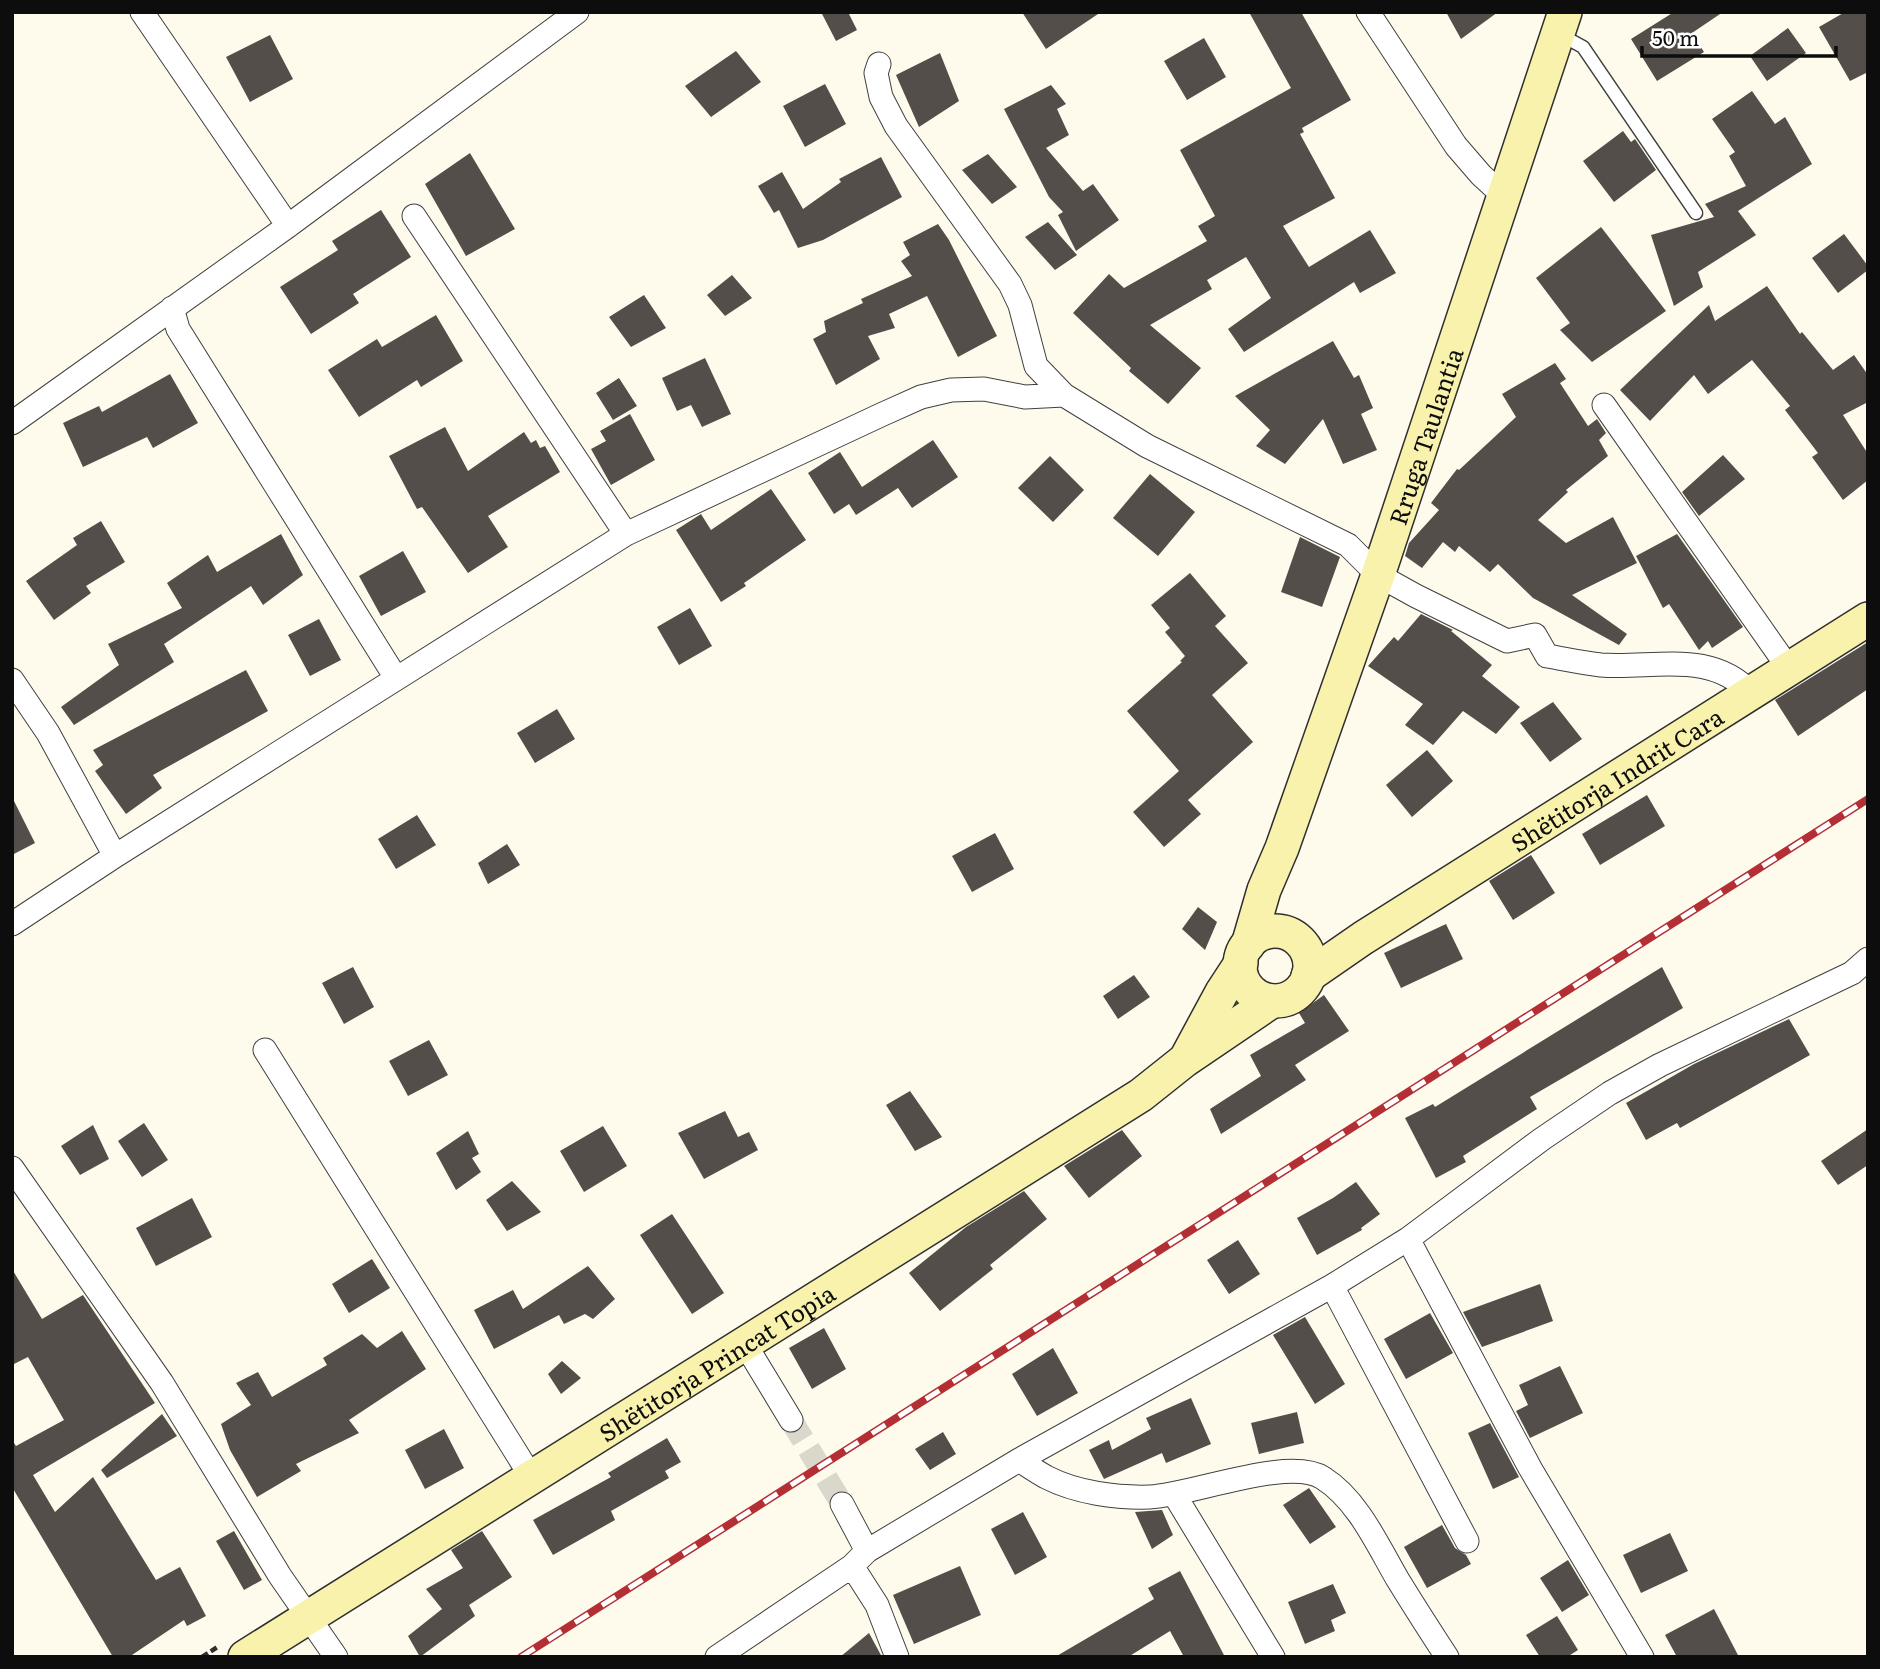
<svg xmlns="http://www.w3.org/2000/svg" width="1880" height="1669" viewBox="0 0 1880 1669" font-family="Literata,serif">
<rect width="100%" height="100%" fill="#fefbed"/>
<path fill="#544e4a" d="M821,12H848L857,30L836,41Z
M1022,12H1101L1046,49Z
M1249,12H1301L1351,100L1302,128L1304,132L1300,134L1335,198L1283,226L1309,267L1370,230L1396,273L1360,293L1354,282L1244,352L1228,329L1271,298L1246,257L1207,280L1212,289L1150,325L1201,368L1168,404L1129,371L1131,368L1073,313L1109,274L1124,288L1207,241L1198,226L1215,216L1180,150L1291,88Z
M1446,12H1498L1461,39Z
M1674,12H1723L1692,33L1704,52L1657,81L1631,39Z
M1845,12H1868V72L1850,81L1819,27Z
M1788,28L1806,53L1767,81L1750,56Z
M270,35L293,79L250,102L226,57Z
M1204,38L1226,77L1187,100L1164,61Z
M736,51L761,82L711,117L685,86Z
M940,53L959,101L919,127L896,75Z
M825,84L846,124L805,147L783,106Z
M1051,85L1066,104L1057,109L1069,135L1046,148L1083,191L1093,184L1119,220L1076,251L1058,215L1063,212L1049,197L1004,109Z
M1752,91L1775,124L1785,117L1812,164L1738,211L1756,235L1698,272L1703,287L1674,306L1651,235L1714,217L1705,204L1746,186L1729,156L1735,152L1712,119Z
M1623,131L1631,142L1635,139L1656,170L1614,202L1583,161Z
M470,153L515,229L466,256L425,184Z
M988,154L1017,187L992,204L962,170Z
M881,157L902,197L823,240L798,248L779,210L774,213L758,186L782,172L803,209L841,182L839,179Z
M381,210L411,257L353,294L359,303L311,334L280,287L338,250L332,241Z
M1048,222L1077,255L1055,270L1025,237Z
M938,224L949,240L997,336L958,357L927,296L889,314L895,328L868,336L880,359L836,385L813,339L826,332L824,321L863,303L861,299L912,276L901,261L910,255L903,242Z
M1601,227L1666,311L1592,362L1560,330L1570,323L1536,278Z
M1844,234L1868,266V270L1838,293L1812,258Z
M732,275L752,298L725,316L707,295Z
M1767,286L1800,334L1802,332L1833,370L1854,355L1868,375V402L1843,415L1868,454V480L1843,500L1812,457L1818,453L1785,410L1790,406L1752,360L1708,394L1694,375L1650,421L1620,390L1709,305L1715,321Z
M644,295L666,328L631,347L609,317Z
M436,315L463,361L421,387L417,380L359,417L328,370L377,339L382,347Z
M1333,341L1354,378L1359,375L1373,408L1361,414L1377,450L1343,464L1323,419L1285,464L1256,446L1270,430L1235,396Z
M705,358L731,414L702,427L691,405L677,411L662,378Z
M1555,363L1566,379L1560,383L1588,426L1597,419L1606,433L1599,440L1608,456L1566,490L1568,492L1538,520L1566,543L1613,517L1637,563L1572,595L1627,634L1619,645L1533,598L1498,564L1490,572L1459,546L1455,552L1443,542L1422,568L1405,556L1409,543L1439,510L1431,503L1457,469L1459,470L1516,417L1502,394Z
M170,374L198,423L153,448L147,437L83,467L63,423L99,406L102,412Z
M619,378L637,406L613,420L596,393Z
M630,414L655,460L611,485L591,449L606,441L600,431Z
M445,427L468,471L524,432L531,443L536,440L540,448L545,446L560,472L488,516L508,547L468,573L422,507L417,509L389,456Z
M933,440L958,477L912,508L898,488L856,515L849,504L834,514L808,473L840,452L862,487Z
M1723,455L1745,479L1699,516L1682,492Z
M1050,456L1084,490L1053,522L1018,488Z
M1150,474L1195,512L1158,556L1113,518Z
M771,489L806,540L744,583L746,586L721,602L676,530L701,514L711,530Z
M101,521L125,562L86,586L91,593L54,620L26,581L77,545L73,538Z
M281,534L303,575L263,605L251,586L164,644L174,662L74,725L61,707L119,665L108,644L182,608L167,583L208,555L217,572Z
M1677,534L1743,627L1712,648L1708,641L1699,650L1669,604L1663,608L1636,556Z
M1300,537L1340,557L1322,607L1281,592Z
M403,551L426,592L381,616L359,576Z
M1190,573L1226,616L1215,626L1248,663L1212,695L1253,742L1188,800L1201,814L1164,847L1133,812L1179,771L1127,711L1182,662L1180,661L1185,656L1165,632L1170,628L1151,605Z
M690,608L712,646L679,665L657,627Z
M1421,614L1453,630L1451,631L1492,665L1482,676L1520,707L1496,734L1463,711L1433,745L1405,725L1423,704L1368,666L1394,637L1398,641Z
M319,619L341,660L310,676L288,635Z
M1868,642V689L1798,736L1775,700Z
M246,670L268,711L153,775L162,788L126,814L95,771L103,765L93,750Z
M1553,702L1582,739L1550,762L1520,723Z
M557,709L575,739L535,763L517,733Z
M1427,750L1453,781L1412,817L1386,785Z
M1647,795L1665,826L1600,865L1582,834Z
M12,797L35,843L12,855Z
M417,815L436,845L396,869L378,839Z
M995,833L1014,869L972,892L952,856Z
M507,844L520,865L488,884L478,863Z
M1531,855L1555,893L1513,920L1489,881Z
M1198,907L1217,922L1205,950L1182,929Z
M1446,924L1463,959L1401,988L1384,953Z
M353,967L374,1007L344,1024L322,983Z
M1662,967L1683,1008L1530,1097L1537,1109L1463,1156L1466,1162L1436,1178L1405,1118L1433,1104L1435,1107Z
M1134,975L1150,997L1118,1019L1103,996Z
M1324,995L1349,1031L1295,1065L1306,1080L1221,1134L1210,1109L1261,1076L1250,1055L1305,1023L1299,1013Z
M1789,1019L1810,1055L1680,1128L1677,1123L1646,1140L1626,1103L1694,1064Z
M429,1040L448,1075L408,1096L389,1061Z
M910,1091L942,1137L915,1151L886,1105Z
M725,1111L738,1137L749,1132L758,1150L704,1179L678,1133Z
M144,1123L168,1160L142,1177L118,1141Z
M93,1125L109,1159L80,1175L61,1146Z
M603,1126L627,1166L584,1192L560,1151Z
M1868,1129V1165L1838,1185L1821,1161Z
M1122,1130L1142,1156L1089,1198L1064,1166Z
M468,1131L479,1154L472,1158L481,1172L456,1190L436,1153Z
M512,1181L541,1212L507,1231L486,1200Z
M1356,1182L1380,1214L1361,1228L1362,1230L1317,1255L1297,1218L1333,1198Z
M1024,1191L1047,1219L990,1265L993,1269L940,1311L909,1273L966,1227Z
M192,1198L212,1237L156,1266L136,1228Z
M672,1214L724,1293L692,1314L640,1235Z
M1238,1240L1260,1274L1229,1294L1207,1260Z
M372,1259L390,1288L349,1313L332,1284Z
M588,1266L615,1299L593,1319L585,1314L564,1324L559,1315L494,1349L474,1310L513,1290L523,1309Z
M12,1269L42,1319L83,1295L155,1403L33,1475L55,1512L93,1477L156,1580L180,1567L206,1616L187,1626L184,1620L129,1657H113L12,1487V1440L16,1446L64,1420L28,1357L12,1365Z
M1540,1284L1553,1321L1482,1347L1463,1312Z
M1430,1313L1453,1353L1406,1379L1384,1339Z
M1305,1317L1345,1384L1315,1404L1273,1335Z
M824,1328L846,1369L812,1389L789,1348Z
M402,1331L426,1369L349,1420L359,1433L296,1464L301,1471L257,1497L230,1450L221,1424L251,1405L236,1383L258,1372L272,1397L327,1365L323,1358L362,1334L377,1348Z
M1053,1348L1078,1393L1037,1416L1012,1374Z
M562,1361L581,1378L561,1394L548,1374Z
M1560,1366L1583,1413L1530,1438L1516,1411L1528,1405L1519,1385Z
M1191,1398L1211,1444L1166,1463L1162,1453L1104,1479L1089,1450L1109,1440L1112,1450L1151,1429L1146,1418Z
M1297,1412L1304,1443L1259,1454L1251,1423Z
M162,1414L177,1436L107,1478L101,1470Z
M1490,1423L1519,1477L1493,1489L1468,1433Z
M444,1429L464,1468L425,1489L405,1450Z
M943,1432L956,1454L930,1470L915,1449Z
M667,1438L681,1462L665,1471L669,1478L611,1511L615,1520L553,1555L533,1520L611,1477L608,1473Z
M1309,1488L1336,1527L1310,1544L1283,1505Z
M1162,1510L1173,1535L1152,1549L1135,1512Z
M1023,1512L1047,1557L1015,1575L991,1529Z
M1442,1525L1455,1548L1466,1555L1471,1564L1427,1588L1404,1547Z
M234,1531L262,1580L244,1590L216,1541Z
M482,1531L512,1577L469,1605L475,1616L420,1657L408,1636L442,1609L426,1589L463,1568L451,1550Z
M1670,1533L1688,1571L1641,1593L1623,1555Z
M1568,1560L1589,1595L1562,1612L1540,1578Z
M960,1566L981,1615L914,1644L893,1595Z
M1180,1571L1225,1657H1184L1170,1631L1128,1657H1055L1154,1599L1148,1588Z
M1333,1584L1346,1613L1331,1620L1335,1631L1305,1644L1288,1602Z
M1714,1609L1739,1657H1677L1665,1635Z
M1557,1616L1578,1650L1567,1657H1540L1526,1635Z
M869,1633L882,1657H840Z"/>
<g fill="none" stroke-linecap="round" stroke-linejoin="round">
<path stroke="#dad7cb" stroke-width="23" stroke-dasharray="23 11" stroke-linecap="butt" d="M791,1420L842,1504"/>
<g stroke="#404040" stroke-width="15">
<path id="lane" d="M1559,34L1583,47L1696,213"/>
</g>
<g stroke="#404040" stroke-width="25">
<path id="street" d="M142,12L288,226
M1368,12L1456,146L1481,175L1505,197
M879,64L876,73L881,97L896,126L1010,284L1020,305L1036,366L1064,395
M414,216L626,534
M172,308L178,329L396,678
M1604,405L1790,670
M12,423L288,226L577,12
M12,680L48,733L115,856
M12,924L115,856L626,534L883,414L921,397L951,390L984,389L1025,397L1064,395L1147,446L1348,545L1378,575L1416,596L1507,641L1535,635L1547,656C1565,659 1583,663 1601,665C1654,669 1711,649 1752,694
M265,1050L532,1478
M12,1168L162,1383L280,1576L336,1657
M1408,1239L1530,1468L1642,1657
M1332,1286L1467,1541
M745,1344L791,1420
M1019,1460C1028,1466 1037,1472 1046,1477C1077,1493 1117,1498 1150,1497C1192,1495 1289,1456 1323,1478C1358,1500 1378,1546 1398,1580C1414,1606 1430,1631 1447,1657
M1174,1494L1273,1657
M842,1504L867,1551
M852,1566L877,1605L897,1657
M717,1657L852,1566L867,1551L1019,1460L1332,1286L1408,1239L1542,1139L1610,1093L1660,1065L1852,973L1868,959"/>
</g>
<g stroke="#2f2f2f" stroke-width="36">
<g id="secondary">
<circle cx="1275" cy="966" r="35"/>
<path id="s1" d="M1248,945L1264,890L1282,848L1378,575L1565,12"/>
<path id="s2" d="M1308,976L1363,938L1868,619"/>
<path d="M1188,1055L1222,992L1241,963"/>
<path id="s3" d="M245,1657L1141,1095L1185,1060L1272,1001"/>
</g>
</g>
<path stroke="#2f2f2f" stroke-width="4.5" stroke-dasharray="7 3.5" stroke-linecap="butt" d="M202,1657L219,1646"/>
<use href="#lane" stroke="#fff" stroke-width="12"/>
<use href="#street" stroke="#fff" stroke-width="23"/>
<use href="#secondary" stroke="#f9f2ad" stroke-width="33"/>
<g stroke="#b32f33" stroke-width="8">
<path id="rail" d="M521,1657L1868,799"/>
</g>
<use href="#rail" stroke="#fff" stroke-width="5" stroke-dasharray="16" stroke-linecap="butt"/>
</g>
<g text-anchor="middle" dominant-baseline="central" stroke-width="7" stroke-linejoin="round" paint-order="stroke">
<g font-size="24" fill="#0d0d0d" stroke="#fff">
<text stroke="none"><textPath href="#s1" startOffset="539">Rruga Taulantia</textPath></text>
<text stroke="none"><textPath href="#s2" startOffset="366">Shëtitorja Indrit Cara</textPath></text>
<text stroke="none"><textPath href="#s3" startOffset="556">Shëtitorja Princat Topia</textPath></text>
</g>
</g>
<rect width="1880" height="1669" fill="none" stroke="#0d0d0d" stroke-width="28"/>
<path d="M1642 46v10h194v-10" fill="none" stroke="#0d0d0d" stroke-width="3.5"/>
<text x="1652" y="46" font-size="21" fill="#0d0d0d" stroke="#ffffff" stroke-width="5" paint-order="stroke">50 m</text>
</svg>
